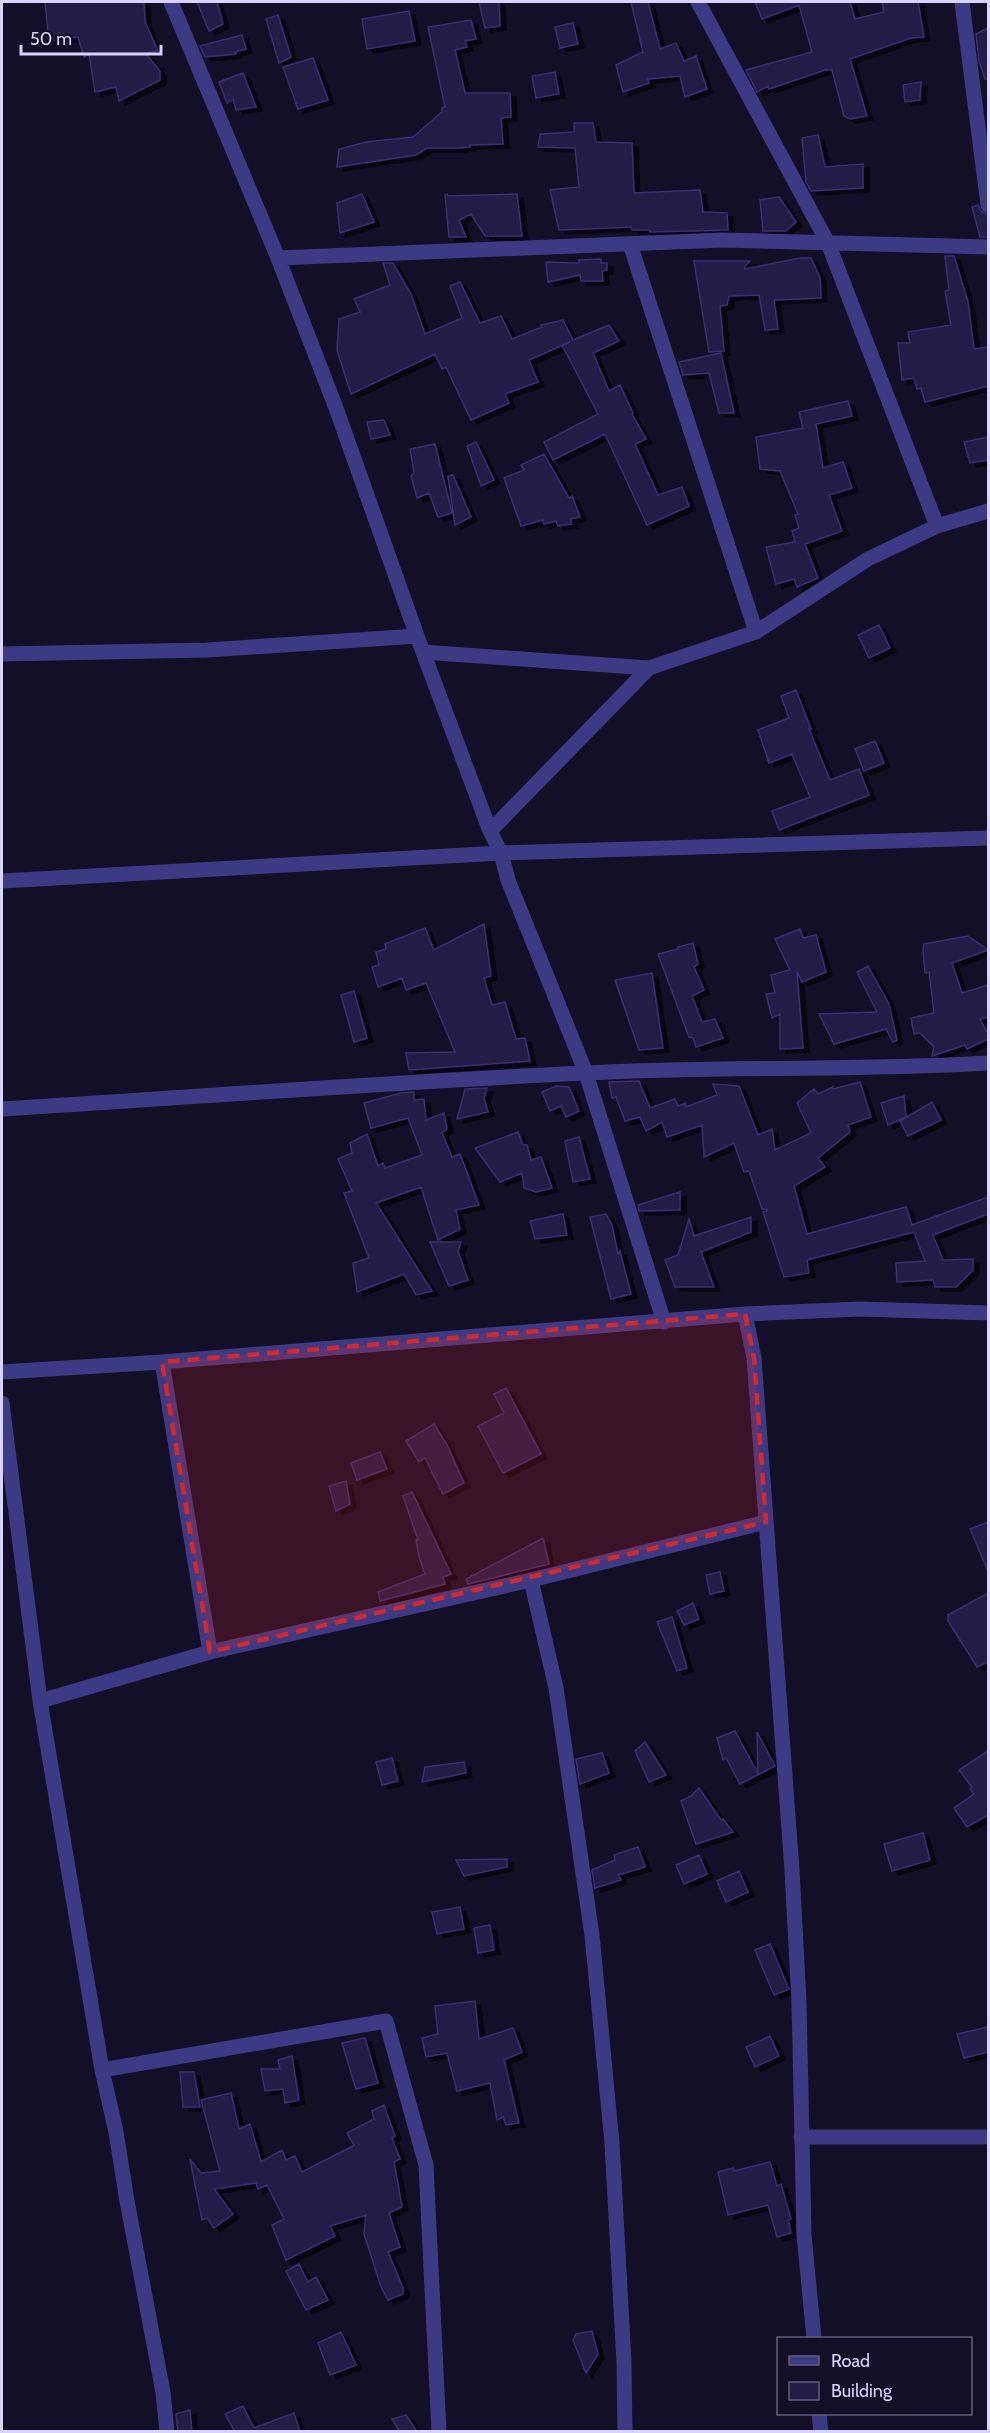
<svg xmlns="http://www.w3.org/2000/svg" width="990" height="2433" viewBox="0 0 990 2433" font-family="Cabin,sans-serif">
<defs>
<filter id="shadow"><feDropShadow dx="6" dy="4" stdDeviation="0" flood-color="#0009"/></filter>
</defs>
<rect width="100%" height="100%" fill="#130f26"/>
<path fill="#241b47" stroke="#3b2d73" stroke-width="1.5" filter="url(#shadow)" d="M45,2H144L145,22L158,51L145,53L160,71V80L119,101L116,87L95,92L89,54L84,57L78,37L49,41Z
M197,2H217L223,24L209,31Z
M479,2H499L500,26L485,28Z
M631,2H648L660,49L676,43L684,61L696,56L707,89L685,97L680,76L648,79L649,83L623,92L616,65L643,52Z
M755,2H850L855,19L884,12L882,2H918L924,37L911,38L850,59L867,116L850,119L844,116L832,70H825L769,89L768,86L757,92L746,70L812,52L799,5L762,19Z
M409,11L415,41L367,49L362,19Z
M278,15L291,57L279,63L266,19Z
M471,20L476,39L465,41L467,47L455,50L465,93H510L511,117L501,118L503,144L470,145V147L459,148H427L416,155L337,167L339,149L366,142L413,137L442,112V108L445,107L428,27Z
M573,23L578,44L560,48L555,27Z
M988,28V79H985L979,61L976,34Z
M242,35L246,49L235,52L236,54L205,57L200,46Z
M313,58L328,100L298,109L283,67Z
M555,72L559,94L536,98L532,76Z
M243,73L256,107L236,110L233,99L227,103L219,82Z
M921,82L920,100L905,102L903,85Z
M574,123H593L596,142L632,143L634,193L700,190L703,212L727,213L728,230L650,232V230H632L631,227L559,230L550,190L579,187L575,148L538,147L540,134L574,132Z
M818,135L825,167L863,164V188L811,191L806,182L802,138Z
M362,194L374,222L340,233L337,203Z
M447,194L448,196L517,194L522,236H485L471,214L459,220L466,237H449L445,195Z
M779,197L796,222L786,231H763L760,200Z
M978,205L981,211L988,215V237H980L972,207Z
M945,256H954L968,302L974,349L988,347V386L925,402L921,388L917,389L914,378L902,380L898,343H910L908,332L951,325L945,291L949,290Z
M800,258H811L820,278L821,298L774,300L778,329L765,330L759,295L729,296L727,305L720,306L724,351L709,352L694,261H750L745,266V269Z
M601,259V263H607V270L602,271L603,281H581L580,275L548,282L546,262L579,263V260Z
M383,263H393L411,294L425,334L462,318L450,286L460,282L480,323L501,316L512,339L542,327L541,325L563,320L573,340L609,325L619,341L593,353L609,391L620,385L633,413L632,414L646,439L635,444L658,495L682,487L689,506L647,525L605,434L553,460L544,442L598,414L562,345L570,342L529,360L538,382L505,394L509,403L471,420L446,367L442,369L435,354L351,394L337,350L339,319L360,312L354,299L390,285Z
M721,353L734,413H719L709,373L683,375L679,362Z
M848,401L852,416L816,424L823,468L843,462L852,488L829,495L842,531L805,544L818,578L797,587L794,579L776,584L766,547L795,542L792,531L799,528L795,515L798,514L780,471L760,469L756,437L803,428L799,412Z
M384,420L390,435L371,439L367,422Z
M988,437V460L970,463L964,442Z
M476,442L494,480L481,486L467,446Z
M435,444L452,513L438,517L429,493L417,498L411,476L414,473L410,449Z
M544,454L569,498L572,496L580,517L570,519L572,524L558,526L556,521L544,524L543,520L521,526L504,478L524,470L521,465Z
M453,475L471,517L455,525L448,476Z
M879,625L890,648L869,658L858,635Z
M796,690L811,729H809L830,780L859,769L869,795L779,830L772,811L810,797L792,754L769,763L758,730L789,718L781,696Z
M875,741L884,763L864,771L855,749Z
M484,924L491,976L484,978L492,1005L505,1002L516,1039L525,1038L530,1061L409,1070L406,1053L455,1052L426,983L406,990L402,978L378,987L372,967L379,965L376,952L386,949L385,944L425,928L434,950Z
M800,929L803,938L816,935L826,972L802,982L797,971L803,1048L780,1049V1014L772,1018L766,994L775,993L771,975L790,970L775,939Z
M968,936L988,950L952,963L962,993L988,985V1017L980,1019L988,1034V1039L967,1049L965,1045L932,1056L934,1047L920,1033L914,1034L911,1018L934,1013L929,972L925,973L923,950L924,944Z
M693,943L698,964L694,967L704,990L692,996L702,1022L715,1019L723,1038L696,1047L693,1038L689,1037L658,954L678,949V947Z
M868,966L889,1004L897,1040L893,1042L886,1029L834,1044L819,1014L877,1012L857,972Z
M652,973L663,1048L639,1050L615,980Z
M354,991L367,1038L354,1042L341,995Z
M639,1081L650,1108L675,1099L678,1106L685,1103L686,1107L717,1095L713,1084L739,1086L758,1135L772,1129L775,1150L811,1133L797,1103L814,1089L818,1094L833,1087V1089L860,1082L871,1117L848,1125L850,1132L818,1158L825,1167L794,1186L807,1234L906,1207L912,1225L988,1197V1214L933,1235L943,1260L973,1259V1270L956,1287H935L933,1280L897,1282L896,1263L925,1261L914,1232L807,1260L809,1273L784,1277L763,1212L767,1211L766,1209H762L749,1171L744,1172L734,1143L704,1157L702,1125L667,1137L662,1122L646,1131L640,1117L625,1121L616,1097L612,1098L609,1082Z
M556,1086L569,1087L579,1111L566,1117L561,1106L550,1111L542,1092Z
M487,1088L484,1098L488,1112L457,1119L465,1089Z
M414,1092V1100L424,1099L426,1120L444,1113L447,1129L442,1133L452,1157L460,1154L479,1205L456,1210L460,1229L438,1240L421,1187L376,1203L432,1291L416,1295L404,1274L357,1292L353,1263L369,1258L344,1193L352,1191L338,1159L352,1153L350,1143L367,1134L378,1166L383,1163L385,1168L422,1155L408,1118L371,1128L364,1103L401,1093Z
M904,1096L906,1117L888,1125L881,1103Z
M932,1102L941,1120L908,1136L900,1121Z
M518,1132L523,1145H527L531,1160L541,1157L552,1188L536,1192L524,1188L522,1173L500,1182L475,1148Z
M579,1137L590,1179L573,1182L565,1141Z
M680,1192V1210L639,1211L638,1205Z
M563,1214L567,1235L535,1239L530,1221Z
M606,1214L612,1225L618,1254L620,1251L631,1294L611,1299L590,1217Z
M751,1217V1232L701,1252L714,1287H675L665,1260L678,1255L689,1219L694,1236Z
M430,1242H461L458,1251L468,1280L449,1286Z
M506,1388L541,1454L503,1473L478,1426L504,1413L494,1394Z
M434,1424L447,1445L464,1483L443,1494L425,1458L419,1462L406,1441Z
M380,1452L387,1469L357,1480L351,1463Z
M346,1481L350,1504L336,1511L329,1486Z
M412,1492L451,1574L443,1577L445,1584L380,1601L378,1592L425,1574L419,1557L416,1540H418L403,1496Z
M988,1522V1571L970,1529Z
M543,1538L549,1564L468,1584L466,1579Z
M720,1572L724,1591L710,1594L706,1575Z
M988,1593V1662L977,1667L948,1621V1615Z
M693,1603L699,1619L684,1625L677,1611Z
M672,1617L687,1668L677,1671L657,1622Z
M735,1731L758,1774L757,1732L774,1764L775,1766L740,1784L726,1758L723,1760L717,1738Z
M645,1742L666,1775L649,1782L635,1751Z
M988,1751V1815L967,1827L954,1808L974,1794L970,1789L972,1787L959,1770Z
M602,1753L609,1773L580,1784L576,1759Z
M392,1758L398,1781L382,1785L376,1762Z
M464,1762L466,1773L422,1782L425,1767Z
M699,1788L721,1820L723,1819L733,1832L696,1844L681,1801L691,1796Z
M923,1833L930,1860L892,1871L884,1844Z
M638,1847L645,1867L618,1875L621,1880L595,1888L592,1870L615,1860L614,1855Z
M699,1855L707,1874L684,1884L676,1865Z
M507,1859V1867L464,1876L456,1860Z
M739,1871L748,1892L726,1902L717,1881Z
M460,1907L464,1929L437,1934L432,1912Z
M490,1925L494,1950L478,1953L474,1928Z
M770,1944L788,1987L789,1989L774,1995L755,1950Z
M475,2001L479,2039L513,2028L522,2052L504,2060L519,2123L506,2125L503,2117L497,2120L490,2083L457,2091L447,2053L426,2057L422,2038L438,2034L435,2006Z
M988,2027V2052L964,2058L957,2034Z
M770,2036L779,2056L755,2067L746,2047Z
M365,2038L378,2083L356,2089L342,2043Z
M292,2056L299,2100L285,2103L283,2089L265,2091L261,2069H280L278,2060Z
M180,2072H194L200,2107H183Z
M231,2093L239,2129L250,2124L261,2162L282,2150L286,2160L295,2156L302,2172L351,2147L354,2145L347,2133L374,2119L372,2111L384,2105L395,2136L392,2138L400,2159L394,2162L402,2207L389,2213L400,2247L388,2252L403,2288V2294L388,2300L381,2287L364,2234L366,2215L330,2226L335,2236L286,2260L272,2225L284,2219L267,2185L258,2189L256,2183L214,2189L233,2214L214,2228L207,2218L202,2220L190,2159L201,2173L220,2171L201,2100Z
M770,2162L777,2186L781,2184L791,2219L788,2220L791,2233L777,2237L768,2205L728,2215L718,2172L733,2168L734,2171Z
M299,2264L308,2282L316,2277L328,2300L306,2310L286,2271Z
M592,2331L598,2354L586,2373L573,2340L576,2334Z
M341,2332L356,2365L330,2375L318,2343Z
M243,2406L254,2428L294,2413L300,2432H235L225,2414Z
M190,2410L192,2432H178L176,2414Z
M406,2415L417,2432H400L392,2419Z"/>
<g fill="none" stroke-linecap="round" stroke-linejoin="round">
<path stroke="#3d3a85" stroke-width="15" d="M171,2L278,258L336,408L417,636L490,831L501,853L508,880L586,1073L664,1322
M698,2L828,243L937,526
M962,2L988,205
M630,244L756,632
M278,258L722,240L988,247
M423,652L649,668L756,632L868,559L937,526L988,511
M2,654L207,650L417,636
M490,831L649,668
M2,881L501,853L988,838
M2,1109C196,1097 391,1082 586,1073C720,1066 855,1071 988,1063
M745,1314L754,1358L792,1870L799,2002L804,2235L814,2338
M162,1362L210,1652
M2,1372L162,1362L745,1314L860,1309L988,1313
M2,1403L40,1701L102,2070L116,2132L127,2201L163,2392L167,2432
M531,1580L556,1688L592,1935L612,2143L624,2362L625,2432
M40,1701L210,1652L531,1580L766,1522
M102,2070L386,2021L426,2165L439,2432
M801,2137H988
M819,2414L821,2432"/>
</g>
<path fill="#d62828" fill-opacity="0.2" stroke="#d62828" stroke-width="4.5" stroke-dasharray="12 8" stroke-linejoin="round" d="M745,1314L754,1358L766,1522L210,1652L162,1362Z"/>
<rect width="990" height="2433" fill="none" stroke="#d9d4ff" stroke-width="6"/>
<rect x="777" y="2337" width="195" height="78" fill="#130f26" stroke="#625e7d" stroke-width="1.5"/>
<rect x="789" y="2356" width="30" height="9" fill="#3d3a85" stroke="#625e7d" stroke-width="1.5"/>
<text x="831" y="2367" font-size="18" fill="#d9d4ff">Road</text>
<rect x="789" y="2382" width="30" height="18" fill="#241b47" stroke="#625e7d" stroke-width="1.5"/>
<text x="831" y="2397" font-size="18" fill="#d9d4ff">Building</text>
<path d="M21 45v9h140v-9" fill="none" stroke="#d9d4ff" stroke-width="3"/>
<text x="30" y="45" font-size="18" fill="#d9d4ff" stroke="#130f26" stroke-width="4.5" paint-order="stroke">50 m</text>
</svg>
